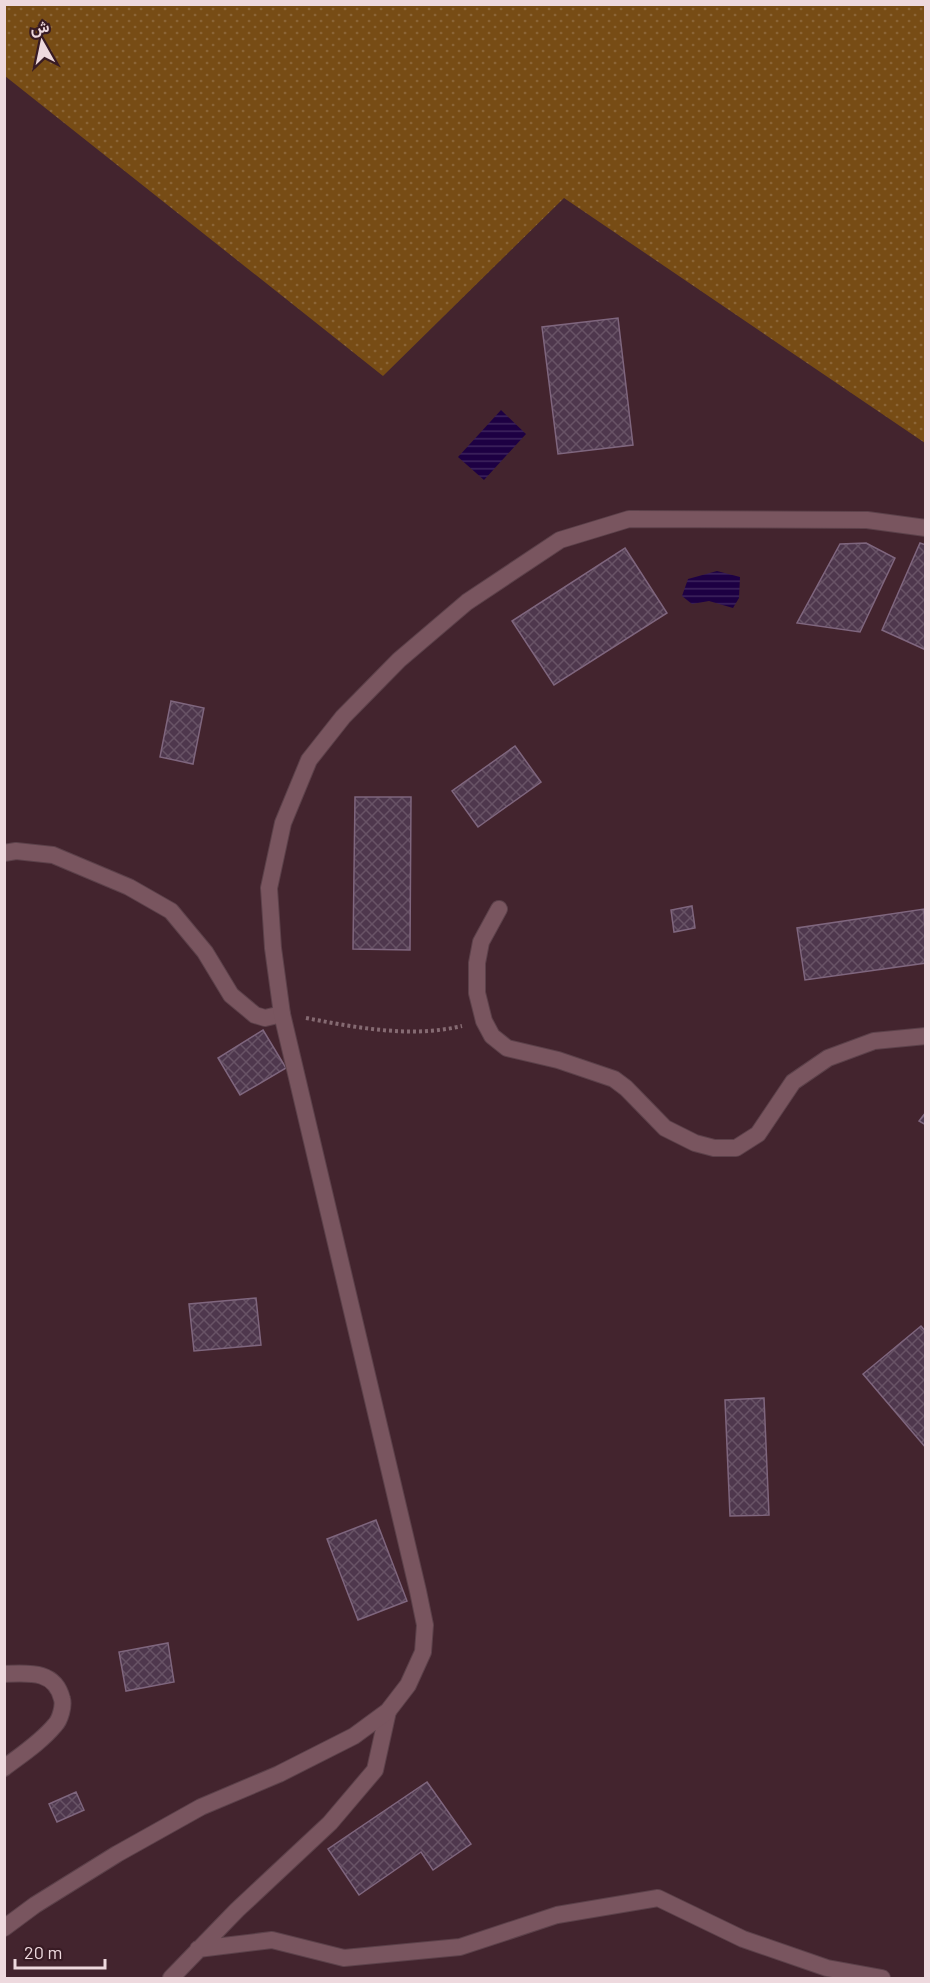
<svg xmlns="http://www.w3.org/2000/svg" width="930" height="1983" viewBox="0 0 930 1983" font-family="Barlow,Vazirmatn,sans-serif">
<defs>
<pattern id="grass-dots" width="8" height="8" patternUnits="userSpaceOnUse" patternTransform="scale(1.5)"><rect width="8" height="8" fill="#774c15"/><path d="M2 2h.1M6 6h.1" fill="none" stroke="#8b6537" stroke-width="1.8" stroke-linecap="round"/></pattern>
<pattern id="water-rules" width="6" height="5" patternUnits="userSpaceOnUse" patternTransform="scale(1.5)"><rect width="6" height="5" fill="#1d0043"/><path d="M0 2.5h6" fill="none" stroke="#3e255e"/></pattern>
<pattern id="building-cross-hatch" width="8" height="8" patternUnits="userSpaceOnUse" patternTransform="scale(1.5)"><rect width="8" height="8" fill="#4e374d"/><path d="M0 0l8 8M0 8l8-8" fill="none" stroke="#685366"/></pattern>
</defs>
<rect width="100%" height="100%" fill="#43242e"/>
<path fill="url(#grass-dots)" d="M4,5H925V443L564,198L383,376L5,76Z"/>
<path fill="url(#water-rules)" d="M501,410L526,434L484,480L458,457Z
M717,571L740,577L739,598L733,608L709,601L692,604L682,596L688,579Z"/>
<path fill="url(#building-cross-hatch)" stroke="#7f667e" stroke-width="1.5" d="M618,318L633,445L558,454L542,327Z
M866,543L895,558L860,632L797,623L840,544Z
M920,543L926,545V650L882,630Z
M625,548L667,613L554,685L512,621Z
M171,701L204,708L193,764L160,757Z
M515,746L541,782L478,827L452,791Z
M355,797H411L410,950L353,949Z
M692,906L695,928L674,932L671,910Z
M924,909L926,963L805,980L797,928Z
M263,1030L286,1068L240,1095L218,1058Z
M926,1112V1125L919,1121Z
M256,1298L261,1345L194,1351L189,1304Z
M921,1326L926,1332V1448L863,1374Z
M764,1398L769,1515L730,1516L725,1400Z
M376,1520L407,1601L358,1620L327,1539Z
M168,1643L174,1682L126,1691L119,1652Z
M427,1782L471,1844L433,1870L421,1852L359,1895L328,1849Z
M76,1792L84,1810L57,1822L49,1804Z"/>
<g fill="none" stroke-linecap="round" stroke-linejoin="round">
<g stroke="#5c414a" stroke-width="18">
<path id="minor" d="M4,853L16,851L53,855L129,887L171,911L205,952L231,995L255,1015L265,1018L282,1014
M499,909L481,942L477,963V993L484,1021L492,1036L507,1048L558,1060L614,1079L626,1088L665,1128L695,1143L714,1148H736L758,1134L793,1082L828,1058L874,1041L926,1036
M4,1674C29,1673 55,1670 62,1699C64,1706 60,1720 55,1725C41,1742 21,1755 4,1768
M198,1949L272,1940L344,1958L460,1947L557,1915L658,1898L743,1939L827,1968L882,1978
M171,1978L237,1910L330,1823L375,1770L388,1711"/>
</g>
<g stroke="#5c414a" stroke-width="18">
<path id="secondary" d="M4,1928L35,1905L117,1854L201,1807L279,1774L354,1736L388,1711L408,1685L423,1652L425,1625L418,1591L282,1014L273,948L269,888L283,823L309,760L343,717L399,660L467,602L560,540L629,519L867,520L926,528"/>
</g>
<path stroke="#856a72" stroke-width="4" stroke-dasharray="3 3" stroke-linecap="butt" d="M306,1018C358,1028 411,1038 462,1026"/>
<use href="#minor" stroke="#79555f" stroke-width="16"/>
<use href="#secondary" stroke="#79555f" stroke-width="16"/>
</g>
<rect width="930" height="1983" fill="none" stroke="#eed9de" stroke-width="12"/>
<g transform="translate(42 42) rotate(351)" stroke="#381b24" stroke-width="4.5" paint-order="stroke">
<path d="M0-4.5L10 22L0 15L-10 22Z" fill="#eed9de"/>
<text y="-9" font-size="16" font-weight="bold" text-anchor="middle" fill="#eed9de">ش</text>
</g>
<path d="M15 1959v9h90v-9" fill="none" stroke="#eed9de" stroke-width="3"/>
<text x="24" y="1959" font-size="18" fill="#eed9de" stroke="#381b24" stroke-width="4.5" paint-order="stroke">20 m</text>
</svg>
